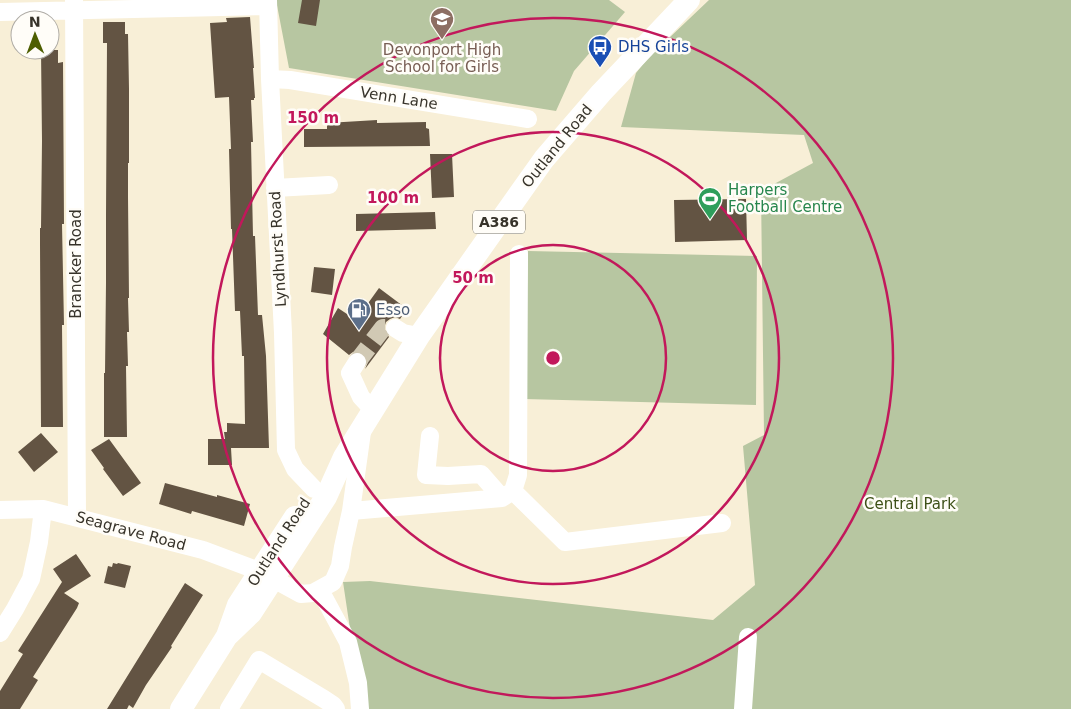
<svg xmlns="http://www.w3.org/2000/svg" width="1071" height="709" viewBox="0 0 1071 709" font-family="'DejaVu Sans',sans-serif">
<rect width="100%" height="100%" fill="#f8efd7"/>
<path fill="#b7c6a1" d="M276,0H609L625,12L574,71L556,111L289,68Z
M709,0H1071V709H362L343,582L370,581L713,620L755,585L743,446L764,435L761,191L813,163L804,135L621,127L636,73L648,58Z
M528,251L757,256L756,405L524,399Z"/>
<path fill="#635443" d="M302,0H320L316,26L298,23Z
M250,17L254,68H253L255,98H254V100H251L253,142H251L253,236H255L258,315H262L266,356L269,448H231L232,465H208V439H225L224,432H227V423L245,424L244,356H242L240,311H235L232,229H231L229,149H231L229,97L215,98L210,23L227,22L226,18Z
M103,22H125V34H128L129,89V163H128V197L129,298H128L129,332H127L128,366H126L127,437H104V373H105L106,283V215L107,43H103Z
M41,50H58V63L63,62L64,224H62L64,325H62L63,427H41L40,244V228H41L42,141Z
M377,120V123L426,122V128L429,129L430,146L304,147V129H327V123Z
M430,154H452L454,197L432,198Z
M746,199L747,240L675,242L674,200Z
M435,212L436,229L356,231V214Z
M314,267L335,269L332,295L311,292Z
M379,288L407,309L400,319L395,317L390,319L386,322L384,328L386,333L389,337L365,369L368,362L366,357L363,353L357,351L353,352L349,355L323,334L338,308L356,320Z
M41,433L58,452L34,472L18,452Z
M109,439L141,483L123,496L103,469L104,468L91,450Z
M165,483L217,497V495L250,504L244,526L192,511L191,514L159,504Z
M76,554L91,576L64,593L79,603L77,608L33,677L38,680L20,709H0V691L23,654L18,651L62,582L53,569Z
M113,563L117,564L118,563L131,566L125,588L104,583L108,566L112,567Z
M185,583L203,595L176,638L171,646L172,647L146,685L133,708L129,705L127,709H107Z"/>
<g fill="none" stroke-linecap="round" stroke-linejoin="round">
<path stroke="#d1c9b4" stroke-width="18" stroke-dasharray="18 9" stroke-linecap="butt" d="M357,362L383,328H395"/>
<path stroke="#fff" stroke-width="18" d="M74,0L77,517
M268,0L270,79L283,333L286,450L295,469L314,489
M0,12L268,6
M270,79L290,80L528,119
M275,188L329,185
M395,328L403,333L419,336
M357,362L350,373L361,397L373,410
M430,436L426,475L448,476L481,474L502,498
M513,491L565,542L722,523
M0,510L43,509L203,550L259,571L301,594L313,593L333,582L340,566L343,547L351,511L362,432
M351,511L502,498L513,491L518,475L519,254
M320,590L348,642L358,683L360,709
M0,633L15,609L31,579L39,542L43,509
M229,709L259,660L324,699L333,705L336,709
M743,709L748,637"/>
<path stroke="#fff" stroke-width="22" d="M227,636L251,613L326,497L344,457L419,336L469,265L544,159L601,93L689,0
M181,709L227,636L238,605L295,517"/>
</g>
<g fill="none" stroke="#c2185b" stroke-width="2.5">
<circle cx="553" cy="358" r="113"/>
<circle cx="553" cy="358" r="226"/>
<circle cx="553" cy="358" r="340"/>
</g>
<defs>
<g id="school-pin" transform="scale(1.25)"><path d="M0 17L-7.5 6A9.5 9.5 0 1 1 7.5 6Z" fill="#8d6e63" stroke="#fffdf8"/><path d="M0-5L7-2L0 1L-7-2ZM-4 1L0 2.5L4 1V4Q0 6-4 4Z" fill="#fff"/></g>
<g id="bus-pin" transform="scale(1.25)"><path d="M0 17L-7.5 6A9.5 9.5 0 1 1 7.5 6Z" fill="#1a4fb4" stroke="#fffdf8"/><path d="M-5-6H5V4H4V6H2V4H-2V6H-4V4H-5ZM-3.5-4V0h7V-4ZM-3.5 1.2v1.5H-2V1.2ZM2 1.2v1.5H3.5V1.2Z" fill="#fff"/></g>
<g id="stadium-pin" transform="scale(1.25)"><path d="M0 17L-7.5 6A9.5 9.5 0 1 1 7.5 6Z" fill="#2e9e5b" stroke="#fffdf8"/><path d="M0-5a6.5 5 0 1 0 0 10a6.5 5 0 1 0 0-10ZM-3.5-1.8h7v3.6h-7Z" fill="#fff"/></g>
<g id="fuel-pin" transform="scale(1.25)"><path d="M0 17L-7.5 6A9.5 9.5 0 1 1 7.5 6Z" fill="#5c6f8a" stroke="#fffdf8"/><path d="M-5.5-6h7V0h2V4h1.3V-2.5L3-4.5l.8-.8L6-3V5H2.5V1h-1V6h-7ZM-4.2-4.7v3.2H.2V-4.7Z" fill="#fff"/></g>
</defs>
<g fill-rule="evenodd">
<use href="#school-pin" x="442" y="19"/>
<use href="#bus-pin" x="600" y="47"/>
<use href="#stadium-pin" x="710" y="199"/>
<use href="#fuel-pin" x="359" y="310"/>
</g>
<g text-anchor="middle" dominant-baseline="central" stroke-width="5" stroke-linejoin="round" paint-order="stroke">
<rect fill="#fffdf8" stroke="#737068" stroke-width="1" x="473" y="210.5" width="52" height="23" rx="4"/>
<g font-size="14" font-weight="bold" fill="#37332a">
<text x="499" y="222">A386</text>
</g>
<g font-size="15" fill="#164399" stroke="#fffdf8" text-anchor="start">
<text x="618" y="47">DHS Girls</text>
</g>
<g font-size="15" fill="#785e54" stroke="#fffdf8">
<text x="442" y="50">Devonport High<tspan x="442" dy="17">School for Girls</tspan></text>
</g>
<g font-size="15" fill="#37332a" stroke="#fffdf8">
<text transform="translate(399 98) rotate(9)">Venn Lane</text>
<text transform="translate(557 146) rotate(-51)">Outland Road</text>
<text transform="translate(278 249) rotate(-93)">Lyndhurst Road</text>
<text transform="translate(76 264) rotate(-90)">Brancker Road</text>
<text transform="translate(131 531) rotate(15)">Seagrave Road</text>
<text transform="translate(279 542) rotate(-57)">Outland Road</text>
</g>
<g font-size="15" fill="#27864d" stroke="#fffdf8" text-anchor="start">
<text x="728" y="190">Harpers<tspan x="728" dy="17">Football Centre</tspan></text>
</g>
<g font-size="15" fill="#4e5e75" stroke="#fffdf8" text-anchor="start">
<text x="376" y="310">Esso</text>
</g>
<g font-size="15" fill="#3d5017" stroke="#fffdf8">
<text x="910" y="504">Central Park</text>
</g>
</g>
<circle cx="553" cy="358" r="8" fill="#c2185b" stroke="#fffdf8" stroke-width="2.5"/>
<g font-size="15" text-anchor="middle" font-weight="bold" fill="#c2185b" stroke="#fffdf8" stroke-width="5" stroke-linejoin="round" paint-order="stroke">
<text x="313" y="123">150 m</text>
<text x="393" y="203">100 m</text>
<text x="473" y="283">50 m</text>
</g>
<g transform="translate(35 35) rotate(359)"><circle r="24" fill="#fffdf8" stroke="#afaca6"/>
<path d="M0-4L9 19L0 12L-9 19Z" fill="#4d5e01"/>
<text y="-8" font-size="14" font-weight="bold" text-anchor="middle" fill="#37332a">N</text>
</g>
</svg>
